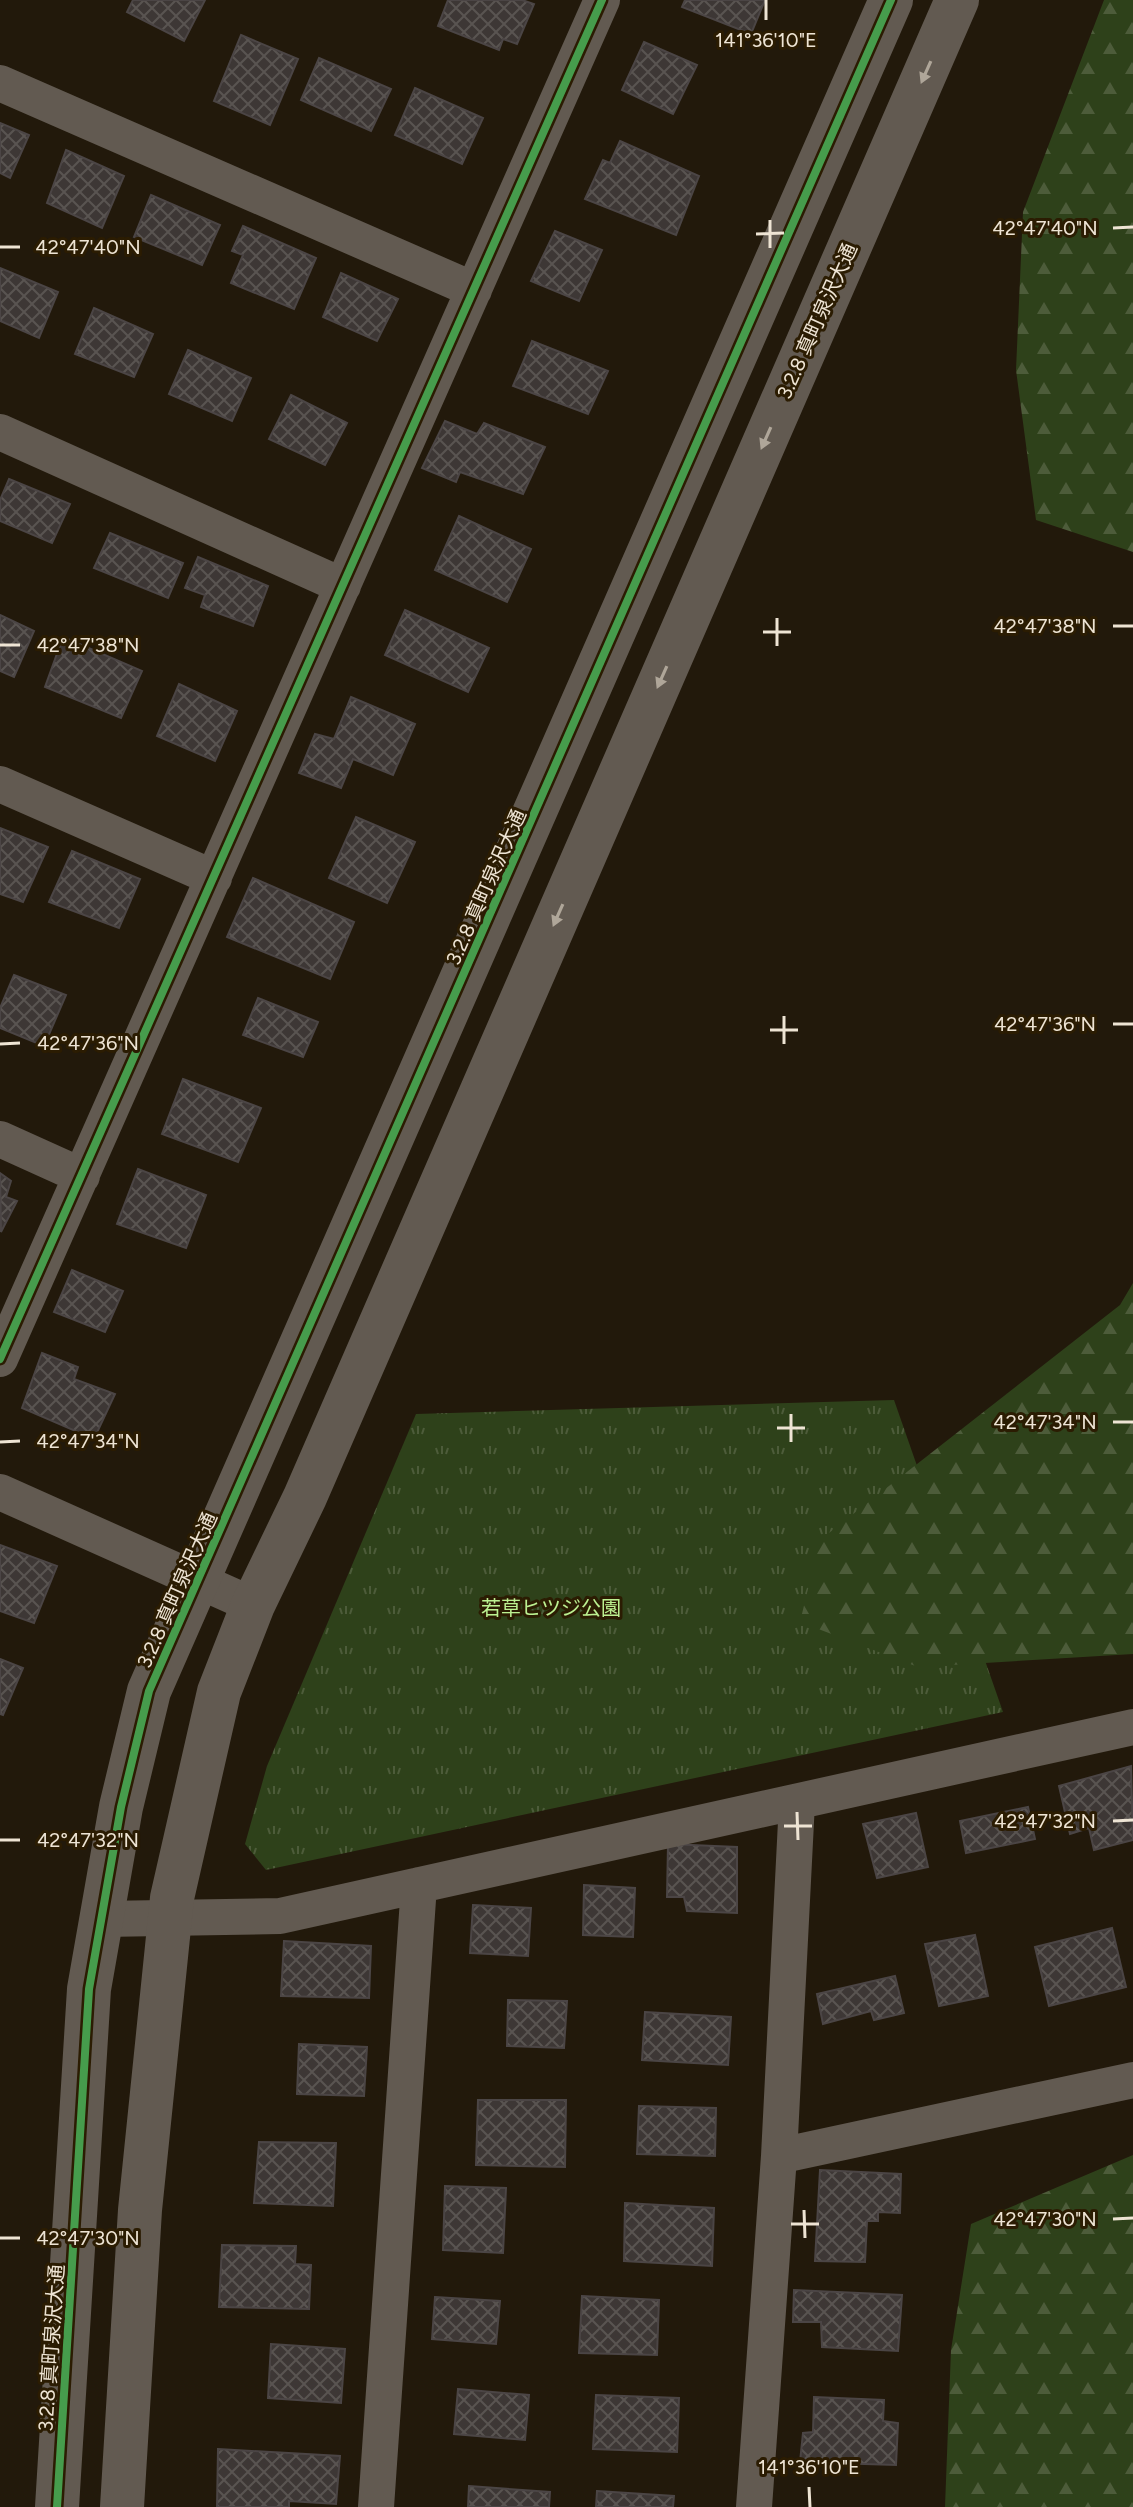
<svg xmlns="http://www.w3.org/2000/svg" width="1133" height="2507" viewBox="0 0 1133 2507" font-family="Figtree,'Noto Sans JP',sans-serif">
<defs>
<pattern id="grass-tufts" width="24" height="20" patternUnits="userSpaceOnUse" patternTransform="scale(2)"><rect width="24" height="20" fill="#2e411a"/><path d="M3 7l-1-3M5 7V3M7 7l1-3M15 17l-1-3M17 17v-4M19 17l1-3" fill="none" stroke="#4d5c3a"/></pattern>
<pattern id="forest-firs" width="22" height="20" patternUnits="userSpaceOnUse" patternTransform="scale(2)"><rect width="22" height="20" fill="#2e411a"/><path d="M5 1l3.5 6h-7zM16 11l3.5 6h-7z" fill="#4d5c3a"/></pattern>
<pattern id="building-cross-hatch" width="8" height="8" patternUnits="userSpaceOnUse" patternTransform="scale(2)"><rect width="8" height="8" fill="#3d3735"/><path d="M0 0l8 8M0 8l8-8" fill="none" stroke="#595451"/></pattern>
</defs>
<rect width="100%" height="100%" fill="#22190b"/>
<path fill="url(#grass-tufts)" d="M894,1400L1003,1712L266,1870L245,1844L267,1766L416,1414Z"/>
<path fill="url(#forest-firs)" d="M1104,0H1133V552L1036,520L1016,370L1023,212Z
M1133,1283V1654L918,1667L800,1622L820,1540L1120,1305Z
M1133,2155V2507H945L951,2350L971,2224Z"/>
<path fill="url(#building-cross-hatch)" stroke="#4b4545" stroke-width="2" d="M133,0H205L184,41L127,12Z
M448,0H522L534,4L517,44L503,39L499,50L438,26Z
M685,0H765L751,34L682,7Z
M241,35L298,59L270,125L214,101Z
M644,42L697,65L673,114L622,90Z
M319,58L391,89L371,131L301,100Z
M415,88L483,118L462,164L395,135Z
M0,123L29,135L10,178L0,173Z
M620,141L699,176L676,235L585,199L603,160L610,163Z
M66,150L124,176L102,228L47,203Z
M151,195L220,225L202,265L134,237Z
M243,226L316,258L294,309L231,283L243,255L232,251Z
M555,231L602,250L579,301L531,281Z
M0,268L58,292L39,338L0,321Z
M341,273L398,299L377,341L323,317Z
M94,308L153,334L134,377L75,354Z
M532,341L608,371L588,414L513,386Z
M188,350L251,378L232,421L169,394Z
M291,395L347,423L325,465L269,439Z
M445,421L477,434L484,423L545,447L523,494L460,472L456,482L422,468Z
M9,479L70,504L52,543L0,521V500Z
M459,516L531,549L507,602L435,570Z
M110,533L183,563L168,598L94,568Z
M198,557L268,586L253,626L201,607L205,595L185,588Z
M405,610L489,648L468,692L385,655Z
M0,615L34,631L14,677L0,671Z
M63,637L142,671L121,718L45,687Z
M179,684L237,711L215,761L157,736Z
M351,697L415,724L393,775L353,759L341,788L299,773L315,734L334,739Z
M356,817L415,842L387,903L329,878Z
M0,828L48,847L23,902L0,894Z
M72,851L140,879L119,928L49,902Z
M253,878L354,922L330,979L227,937Z
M14,975L66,995L44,1046L0,1028V1008Z
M258,998L318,1022L303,1057L243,1035Z
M183,1079L261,1108L238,1162L162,1134Z
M138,1169L206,1195L186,1248L117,1224Z
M0,1173L11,1181L6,1197L17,1201L1,1232Z
M72,1270L123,1291L105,1332L54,1312Z
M42,1353L78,1367L74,1379L115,1394L94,1439L22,1408Z
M0,1545L57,1566L34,1623L0,1611Z
M0,1659L23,1668L3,1715L0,1714Z
M1131,1766L1133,1840L1094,1850L1089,1828L1070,1834L1059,1786Z
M1028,1807L1035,1839L966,1853L960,1821Z
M916,1813L928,1867L877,1878L863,1824Z
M668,1844L737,1847V1913L687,1911L684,1897H667Z
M584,1885L635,1888L633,1937L583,1935Z
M473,1905L531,1908L528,1956L470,1953Z
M1112,1928L1126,1987L1049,2006L1035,1947Z
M975,1935L988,1996L939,2006L925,1944Z
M284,1941L371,1946L369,1998L281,1996Z
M895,1976L904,2013L874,2020L871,2011L823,2024L817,1994Z
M508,2000L567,2001L564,2048L507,2046Z
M645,2012L731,2017L728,2065L642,2060Z
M299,2044L367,2047L364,2096L297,2094Z
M478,2100H566L565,2167L476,2165Z
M639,2106L716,2108L715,2156L637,2154Z
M259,2142L336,2143L333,2206L254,2203Z
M820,2170L901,2174L900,2213L878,2212V2221H867L865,2262L815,2261Z
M445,2186L506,2188L503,2253L443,2250Z
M625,2203L714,2208L712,2266L624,2261Z
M222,2245L296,2246L295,2264L311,2265L309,2309L219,2307Z
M794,2290L902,2295L898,2351L822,2347L821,2322H793Z
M582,2296L659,2300L657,2355L579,2353Z
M435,2297L500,2301L496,2344L432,2339Z
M271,2344L345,2349L341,2403L268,2398Z
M458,2389L529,2395L525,2440L454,2434Z
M596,2395L679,2398L677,2452L593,2449Z
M814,2397L884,2400L883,2421L898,2423L896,2465L800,2462L803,2433L813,2432Z
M218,2449L340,2456L336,2504L289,2501V2507H217Z
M469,2486L550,2492L549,2507H468Z
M597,2491L674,2496L673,2507H596Z"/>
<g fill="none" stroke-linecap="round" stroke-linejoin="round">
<path stroke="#625a51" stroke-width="36" d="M0,83L474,290
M0,432L343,586
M0,784L214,878
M0,1139L82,1176
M0,1359L602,0
M0,1492L253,1605
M102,1919L280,1916L1133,1727
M779,2156L1133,2080
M376,2507L419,1885
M754,2507L779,2156L797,1802"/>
<path stroke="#625a51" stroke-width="44" d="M57,2507L89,1989L121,1807L149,1691L891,0
M122,2507L140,2210L172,1898L219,1692L253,1605L305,1497L957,0"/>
<g stroke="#2b1c02" stroke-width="13">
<path id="cycleway" d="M0,1359L602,0
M57,2507L89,1989L121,1807L149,1691L891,0"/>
</g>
<use href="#cycleway" stroke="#469c4c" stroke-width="8"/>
</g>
<defs><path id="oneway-solid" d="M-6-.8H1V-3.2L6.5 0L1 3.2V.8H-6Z" transform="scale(2)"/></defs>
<g fill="#afa699">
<use href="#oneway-solid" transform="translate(926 72) rotate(114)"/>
<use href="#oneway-solid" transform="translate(766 438) rotate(114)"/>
<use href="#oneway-solid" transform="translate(662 677) rotate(114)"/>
<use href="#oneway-solid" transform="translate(558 915) rotate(114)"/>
</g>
<path fill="none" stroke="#eee4d4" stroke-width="3" d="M766,0V20M770,220V248M1113,228L1133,227M756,234L784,233M0,247H20M777,618V646M1113,626H1133M763,632H791M0,645H20M784,1016V1044M1113,1024H1133M770,1030H798M0,1044L20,1043M791,1414V1442M1113,1422H1133M777,1428H805M0,1442L20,1441M797,1812L798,1840M1113,1821L1133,1820M784,1826H812M0,1840H20M804,2210L805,2238M1113,2219L1133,2218M791,2224H819M0,2238H20M809,2487L810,2507"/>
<g text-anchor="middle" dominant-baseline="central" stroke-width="6" stroke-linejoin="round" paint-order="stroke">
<g font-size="20" fill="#eee4d4" stroke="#2b1c02">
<text transform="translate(817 321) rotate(-66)">3.2.8 真町泉沢大通</text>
<text transform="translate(486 887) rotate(-66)">3.2.8 真町泉沢大通</text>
<text transform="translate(177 1590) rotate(-66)">3.2.8 真町泉沢大通</text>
<text transform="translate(51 2348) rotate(-86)">3.2.8 真町泉沢大通</text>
</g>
<g font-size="20" fill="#bcf191" stroke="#2b1c02">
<text x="551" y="1608">若草ヒツジ公園</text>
</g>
</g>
<g font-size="20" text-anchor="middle" fill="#eee4d4" stroke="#2b1c02" stroke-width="6" stroke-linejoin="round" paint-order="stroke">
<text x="766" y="47">141°36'10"E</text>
<text x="1045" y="235">42°47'40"N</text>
<text x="88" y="254">42°47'40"N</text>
<text x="1045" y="633">42°47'38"N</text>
<text x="88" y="652">42°47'38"N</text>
<text x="1045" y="1031">42°47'36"N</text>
<text x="88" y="1050">42°47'36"N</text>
<text x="1045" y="1429">42°47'34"N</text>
<text x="88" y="1448">42°47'34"N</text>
<text x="1045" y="1828">42°47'32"N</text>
<text x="88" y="1847">42°47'32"N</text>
<text x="1045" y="2226">42°47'30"N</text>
<text x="88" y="2245">42°47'30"N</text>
<text x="809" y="2474">141°36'10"E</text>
</g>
</svg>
